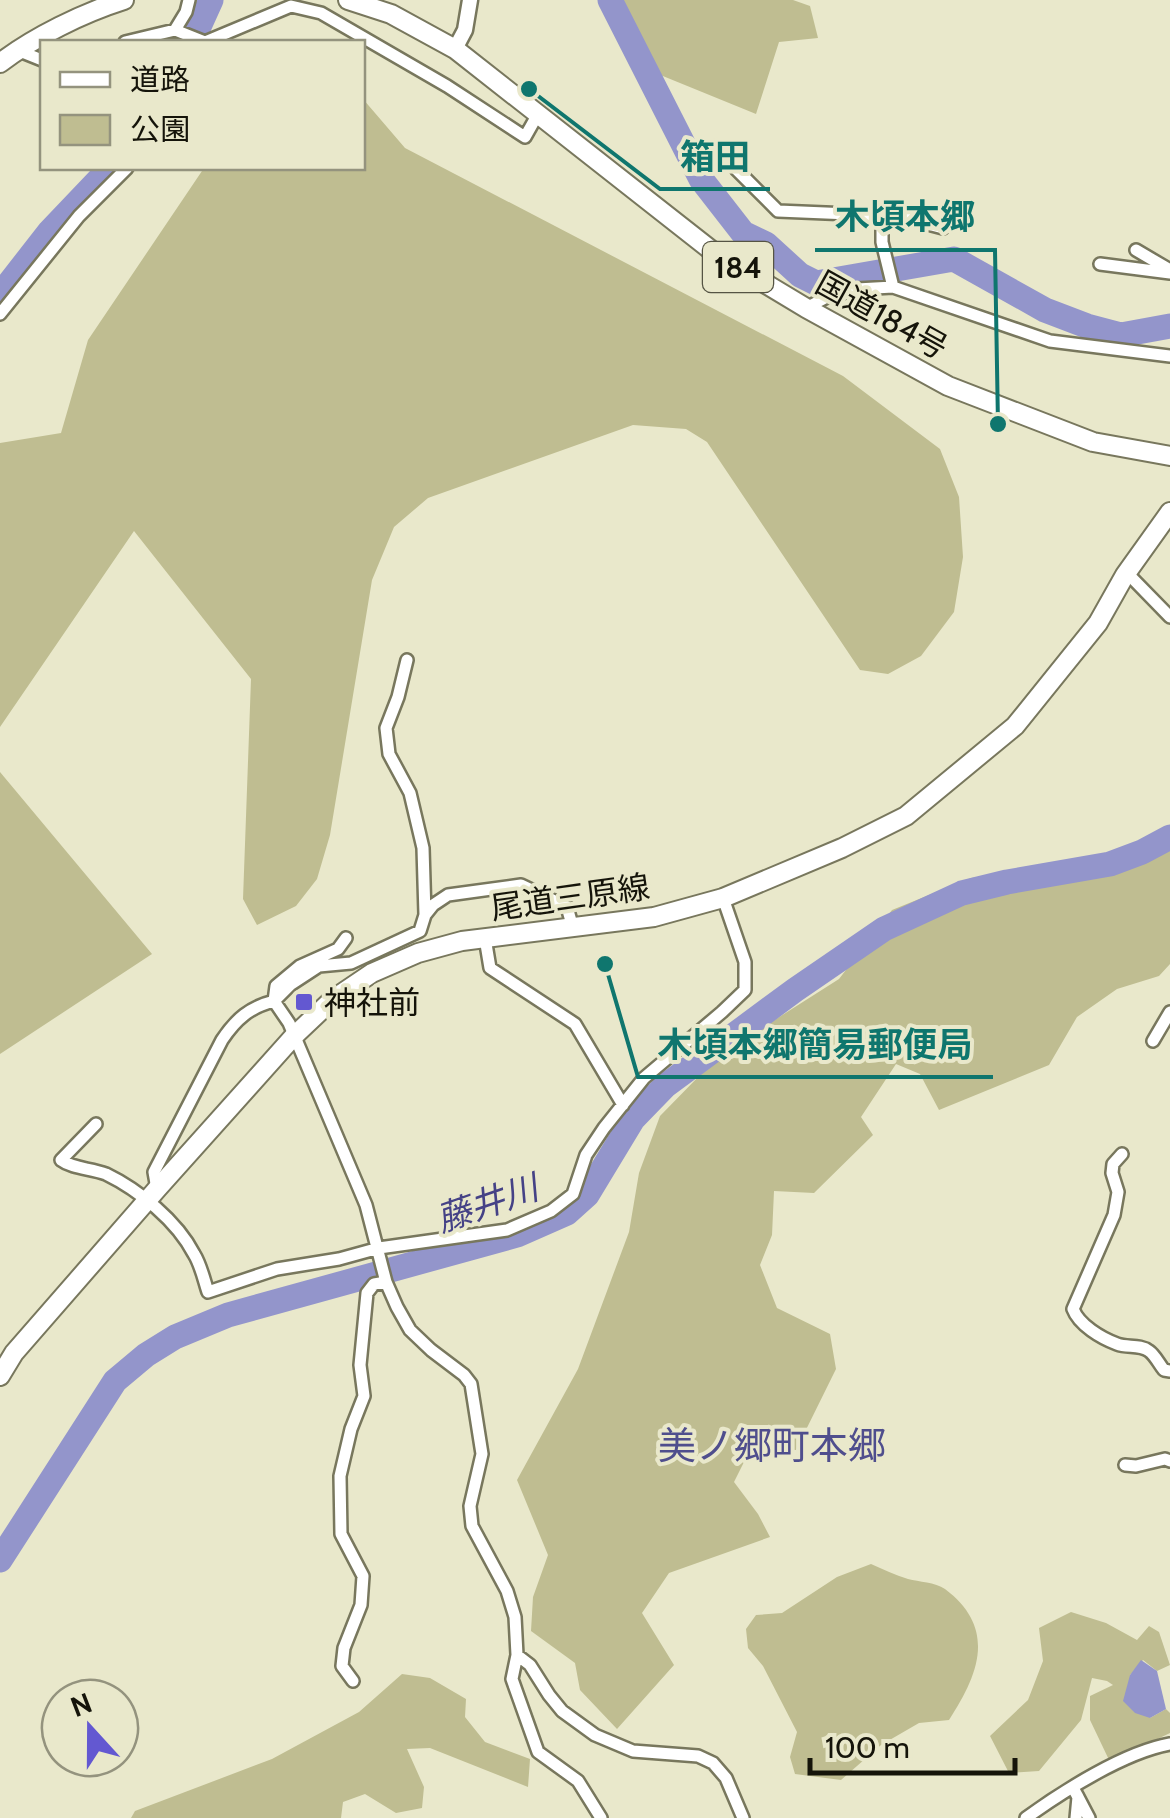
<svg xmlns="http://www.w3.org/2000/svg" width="1170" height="1818" viewBox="0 0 1170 1818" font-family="Cabin,'Noto Sans JP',sans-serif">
<rect width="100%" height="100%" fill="#e9e8cb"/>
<path fill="#bfbd91" d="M618,0H793L810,6L818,38L779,42L756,114L653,72Z
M363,99L405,148L843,376L940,449L959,497L963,557L954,612L921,656L888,674L860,670L707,442L686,429L633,425L428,498L394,527L372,580L330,835L317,879L296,906L257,925L243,899L251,679L134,531L0,727V443L61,433L88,340L204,168H362Z
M0,772L152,954L0,1054Z
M1170,843V964L1159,976L1117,989L1077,1017L1049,1065L939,1110L920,1074L896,1064L861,1117L873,1135L814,1193L774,1191L772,1235L760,1265L777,1308L830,1334L836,1369L796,1450L751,1448L734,1482L758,1514L770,1537L669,1573L642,1613L674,1665L617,1729L580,1690L575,1663L531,1631L533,1597L548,1555L517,1480L578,1369L629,1232L639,1173L660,1116L703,1072L762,1028L839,979L892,910L971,878L1099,858Z
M871,1564C883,1569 895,1575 908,1579C919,1582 935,1582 945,1589C998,1629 978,1675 949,1720L919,1723L881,1745L841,1780L795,1774L790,1757L797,1732L763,1666L748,1648L746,1629L756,1615L782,1613L837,1577Z
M1071,1612L1106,1623L1137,1640L1149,1626L1159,1632L1170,1665L1157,1671L1143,1660L1130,1675L1150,1718L1166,1709L1170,1713V1733L1110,1762L1090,1720V1696L1113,1685L1107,1681L1092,1678L1081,1720L1039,1771L1009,1773L990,1736L1028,1700L1043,1661L1039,1628Z
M402,1674L430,1678L466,1699L465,1717L485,1742L530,1759L528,1787L430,1748L407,1749L424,1787L422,1808L396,1813L365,1794L343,1802L341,1818H131L135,1811L272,1759L359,1712Z"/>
<path fill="#9395cb" d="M1141,1660L1157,1671L1166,1709L1150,1718L1135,1713L1123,1701L1130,1675Z"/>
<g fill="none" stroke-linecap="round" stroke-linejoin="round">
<path stroke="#9395cb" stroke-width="25" d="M610,0L701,179L743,233L766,244L800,275L816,283L954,259L1045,310L1087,326L1121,335L1170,326
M192,42L211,0
M0,295L50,231L110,168
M0,1560L115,1381L146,1355L175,1337L228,1315L517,1235L567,1213L587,1195L633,1119L665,1086L795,990L884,929L962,893L1007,882L1110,864L1142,852L1170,837"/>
<g stroke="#78775d" stroke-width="16">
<path id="minor" d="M175,30L186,12L189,0
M125,42L175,30L205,42L291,6L321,13L447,86L525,137L538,114
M17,50L42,60
M736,169L778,211L897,216L943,228
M882,217V242L893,287
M1136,250L1170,270
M1100,264L1170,273
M806,308L827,297L857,289L893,287L1050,341L1170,356
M0,314L79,216L127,168
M1125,575L1133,579L1170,617
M425,915L433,905L448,895L521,885L567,907L573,928
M485,938L490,968L575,1024L623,1105
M274,1001L290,985L319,966L351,963L420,931L425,915L423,848L410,793L389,754L386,728L398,697L407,660
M274,1001L276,986L300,966L338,949L346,938
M1153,1041L1170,1012
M96,1124L61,1160C73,1169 91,1168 106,1174C139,1190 177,1221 194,1254C201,1265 204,1280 208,1292L277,1269L339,1259L379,1248L507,1230L551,1211L573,1194L586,1155L604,1128L644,1078L722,1012L745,990V962L723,898
M1122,1154L1113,1164L1112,1173L1118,1192L1114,1215L1073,1309C1079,1325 1101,1338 1117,1344C1127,1348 1140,1344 1149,1351C1155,1355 1159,1364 1164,1370L1170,1371
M157,1189L154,1172L222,1040C236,1019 250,1007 274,1001L289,1023L366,1205L386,1282L397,1307L410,1330L431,1350L464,1375L471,1384L482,1454L470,1506L472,1526L507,1591L515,1617L517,1655L512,1679L538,1752L578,1781L601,1818
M1125,1465L1136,1466L1165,1459L1170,1461
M517,1655L530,1665L549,1695L562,1711L595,1735L633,1751L698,1756L713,1763L726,1778L743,1818
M353,1681L342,1666L344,1648L361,1605L363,1576L341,1534L340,1476L351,1429L364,1396L360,1365L367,1293L374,1284L386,1282
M1073,1788L1078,1797L1076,1818
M1078,1797L1089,1818
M1026,1818C1063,1791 1125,1752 1170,1744"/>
</g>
<g stroke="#78775d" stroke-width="19">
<path id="tertiary" d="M455,49L465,30L470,0"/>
</g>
<g stroke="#78775d" stroke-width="22">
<path id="primary" d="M0,1376L14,1353L157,1189L294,1036L332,1000L372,973L418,953L462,941L654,917L723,898L842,848L906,816L1015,726L1098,623L1125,575L1170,512"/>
</g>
<g stroke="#78775d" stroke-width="22">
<path id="trunk" d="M348,0L391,14L455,49L716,254L806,308L948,386L1093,442L1170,456
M0,63C34,37 83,13 124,0"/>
</g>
<use href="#minor" stroke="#fff" stroke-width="11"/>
<use href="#tertiary" stroke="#fff" stroke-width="14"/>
<use href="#primary" stroke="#fff" stroke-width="18"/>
<use href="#trunk" stroke="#fff" stroke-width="18"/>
</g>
<rect fill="#6358d1" stroke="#e9e8cb" stroke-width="4" x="294" y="992" width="20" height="20" rx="5"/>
<g text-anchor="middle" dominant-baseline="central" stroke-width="8" stroke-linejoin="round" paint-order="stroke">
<rect fill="#e9e8cb" stroke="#555444" stroke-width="2.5" x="703" y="242" width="70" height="50" rx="8"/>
<g font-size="30" font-weight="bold" fill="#15140a">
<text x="738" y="267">184</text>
</g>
<g font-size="32" fill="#15140a" stroke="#e9e8cb">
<text transform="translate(882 315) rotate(29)">国道184号</text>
<text transform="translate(570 897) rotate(-8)">尾道三原線</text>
</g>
<g font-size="32" fill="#15140a" stroke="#e9e8cb" text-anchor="start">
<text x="324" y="1002">神社前</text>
</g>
<g font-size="35" font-style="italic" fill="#454286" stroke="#e9e8cb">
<text transform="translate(487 1203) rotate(-19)">藤井川</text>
</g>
<g font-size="38" fill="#4f4e8d" stroke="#e9e8cb">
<text x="772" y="1445">美ノ郷町本郷</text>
</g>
</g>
<path fill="none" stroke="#0f766e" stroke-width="4" d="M529 89L660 189H770M998 424L995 250H815M605 964L638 1077H993"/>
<g fill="#0f766e" stroke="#e9e8cb" stroke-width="4">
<circle cx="529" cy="89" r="10"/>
<circle cx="998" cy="424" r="10"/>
<circle cx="605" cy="964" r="10"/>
</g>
<g font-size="35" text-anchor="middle" font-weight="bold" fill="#0f766e" stroke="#e9e8cb" stroke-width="8" stroke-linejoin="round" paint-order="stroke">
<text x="715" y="169">箱田</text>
<text x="905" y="229">木頃本郷</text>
<text x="815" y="1057">木頃本郷簡易郵便局</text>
</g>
<rect x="40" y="40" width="325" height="130" fill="#e9e8cb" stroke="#94937e" stroke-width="2.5"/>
<rect x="60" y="72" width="50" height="15" fill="#ffffff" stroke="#94937e" stroke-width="2.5"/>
<text x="130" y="90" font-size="30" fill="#15140a">道路</text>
<rect x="60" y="115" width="50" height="30" fill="#bfbd91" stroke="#94937e" stroke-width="2.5"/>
<text x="130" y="140" font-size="30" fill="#15140a">公園</text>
<g transform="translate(90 1728) rotate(339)"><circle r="48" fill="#e9e8cb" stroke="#94937e" stroke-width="2.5"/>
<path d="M0-8L18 38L0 25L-18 38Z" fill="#6358d1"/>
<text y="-15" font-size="28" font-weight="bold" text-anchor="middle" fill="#15140a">N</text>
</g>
<path d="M810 1758v15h205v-15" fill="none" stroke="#15140a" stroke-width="5"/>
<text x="825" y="1758" font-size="30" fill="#15140a" stroke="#e9e8cb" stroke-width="8" paint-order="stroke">100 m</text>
</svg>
